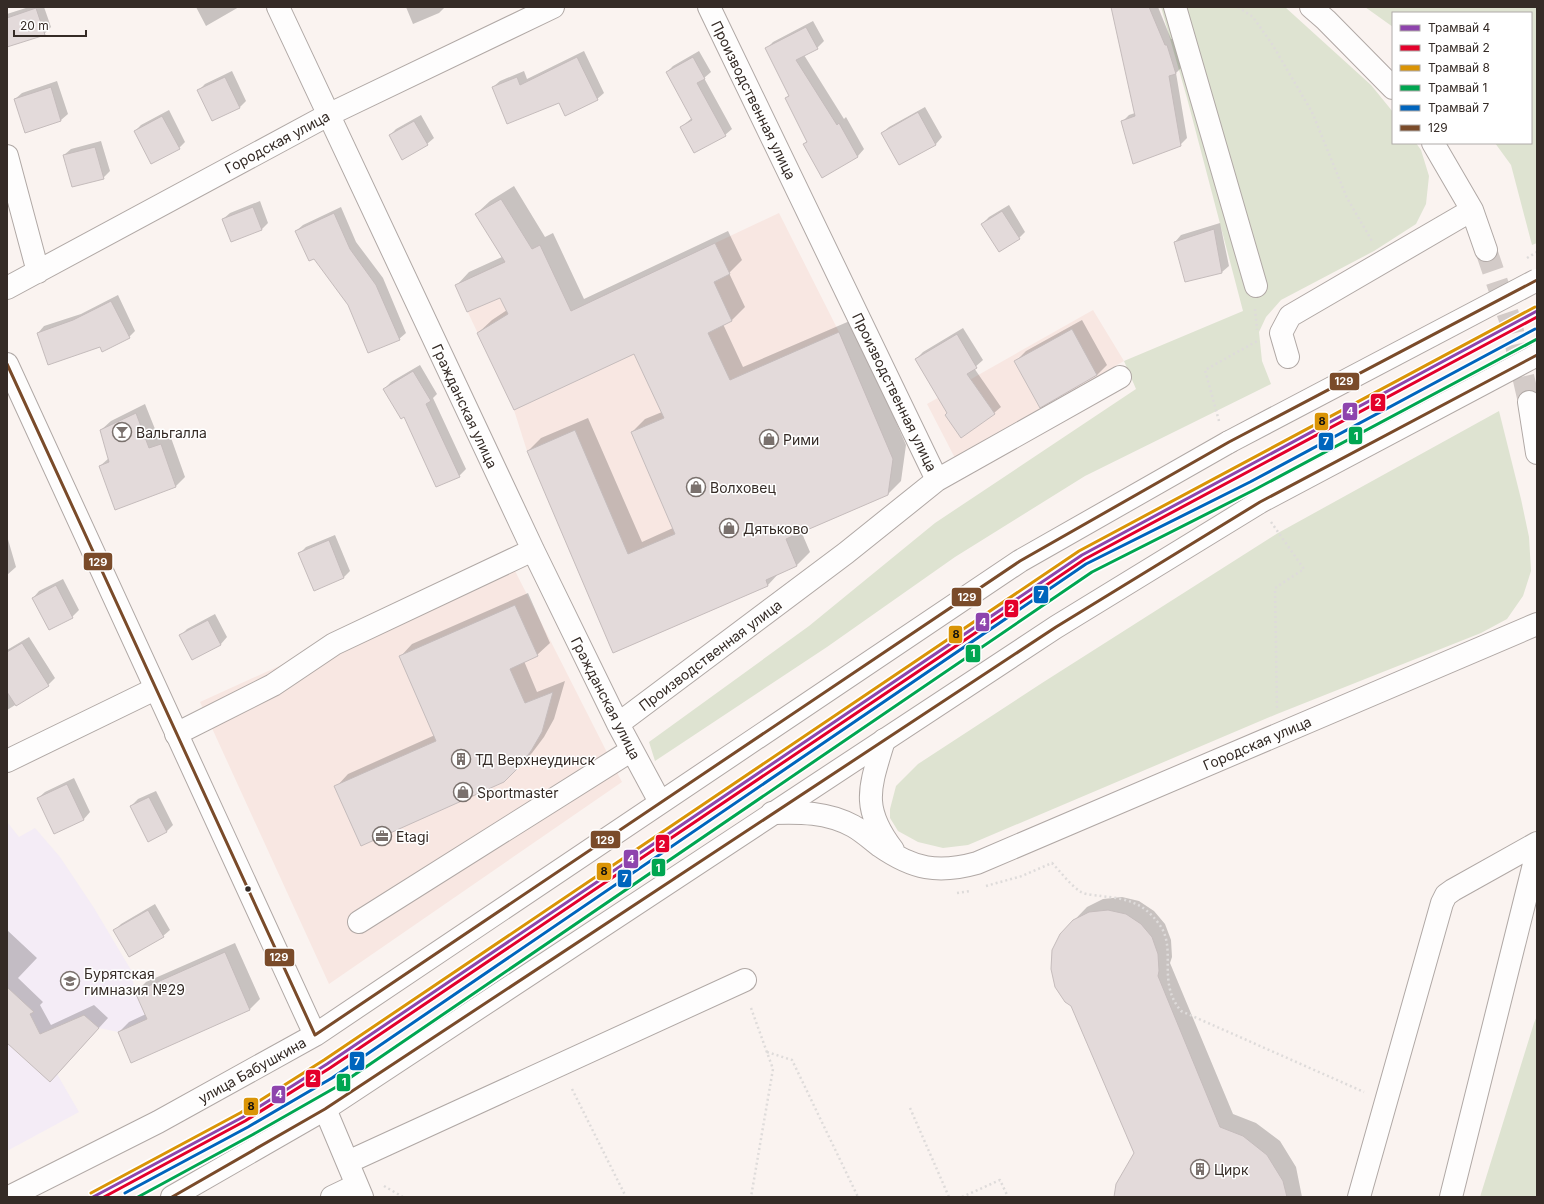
<svg xmlns="http://www.w3.org/2000/svg" width="1544" height="1204" viewBox="0 0 1544 1204" font-family="Inter,sans-serif">
<rect width="100%" height="100%" fill="#faf3f0"/>
<path fill="#f8e7e2" d="M779,213L839,332L893,459L888,495L786,539L797,566L766,580L768,586L613,653L527,451L514,410L455,285L540,245L571,311Z
M1093,310L1124,361L955,458L927,404Z
M510,561L622,782L329,984L200,702Z"/>
<path fill="#f4ecf6" d="M7,822L19,837L35,828L60,857L94,908L131,970L135,992L147,1019L118,1032L99,1028L57,1074L79,1112L7,1151Z"/>
<path fill="#dee3d1" d="M1161,7H1285L1371,85L1393,112V143H1416L1421,150L1429,176L1426,204L1416,224L1374,251L1281,300L1266,317L1259,332L1262,361L1271,384L1085,476L955,557L827,647L655,761L649,742L809,626L935,523L1136,389L1124,361L1243,311L1187,98Z
M1365,7H1537V243L1532,245L1511,165L1495,143H1531V13H1393V27Z
M1499,411L1521,499L1529,537L1531,571L1523,596L1507,619L1481,633L1277,714L968,845L943,848L918,842L898,831L890,818V809L896,786L918,764L1042,683L1278,533Z
M1537,1016V1197H1480L1534,1023Z"/>
<path fill="#0003" d="M29,7H44L51,27L44,34L7,44V14Z
M196,7H239L206,26Z
M406,7H445L439,13L413,24Z
M1112,7H1158L1171,39H1173L1182,67L1176,73L1187,138L1180,145L1122,122L1129,115L1135,113Z
M813,21L824,41L817,48L804,55L844,119L846,117L864,149L858,156L822,176L804,144L807,141L786,98L790,95L766,49L773,42Z
M584,51L604,93L597,99L560,102L493,87L500,81L524,71L527,79Z
M699,51L711,72L704,78L732,129L725,135L681,127L692,118L667,72L673,66Z
M232,71L246,101L239,108L199,90L205,84Z
M57,81L68,114L61,120L26,132L15,99L22,93Z
M925,107L942,137L936,144L900,164L882,133L889,127Z
M169,110L185,142L179,148L135,131L141,125Z
M421,115L434,138L427,144L390,135L396,129Z
M101,141L110,171L103,178L64,155L71,149Z
M514,186L545,237L553,233L584,299L728,231L742,260L729,273L745,307L732,320L723,324L743,367L852,320L906,445L901,481L888,494L801,531L810,552L797,565L780,572L768,585L614,651L528,451L541,438L588,418L642,542L673,528L632,432L645,419L662,412L634,352L478,333L492,320L507,310L501,297L456,286L469,272L502,257L476,214L490,201Z
M260,201L268,223L262,229L223,219L230,213Z
M1009,205L1025,232L1019,238L982,224L989,217Z
M341,207L356,242L383,278L406,333L399,339L349,304L296,231L303,225Z
M1220,223L1229,266L1222,272L1186,281L1175,242L1181,235Z
M118,295L135,331L129,337L100,346L38,333L44,326L81,314Z
M1082,320L1107,365L1097,375L1016,361L1026,351Z
M963,328L983,360L974,368L1001,407L994,413L948,412L916,359L923,352Z
M420,365L437,394L433,398L466,469L459,476L405,416L384,389L391,382Z
M145,404L159,439L170,435L185,477L176,486L115,508L100,466L109,458L101,430L111,421Z
M335,535L350,571L344,577L314,589L299,554L306,547Z
M7,536L16,567L7,575Z
M63,579L79,610L72,617L49,629L33,598L39,591Z
M528,593L550,643L537,655L524,661L537,692L565,681L554,719L544,737L532,753L504,781L336,787L348,774L435,735L400,657L412,644Z
M215,614L227,637L221,644L193,658L181,635L187,629Z
M29,637L55,678L48,685L7,710V650Z
M74,778L90,812L84,819L55,832L38,798L45,792Z
M156,791L173,825L166,832L131,806L138,799Z
M1122,897L1139,901L1154,911L1165,924L1171,940L1172,957L1170,963L1233,1114L1256,1123L1280,1141L1296,1167L1302,1197H1115L1135,1153L1061,934L1087,907L1103,899Z
M155,904L170,930L163,936L115,930L121,924Z
M7,930L37,958L18,978L43,1002L40,1005L51,1025L94,1005L108,1018L60,1071L7,1041Z
M235,943L260,999L250,1009L132,1061L119,1032L129,1022L146,1014L136,992L146,982Z"/>
<path fill="#e3dada" stroke="#c5bcbc" d="M1111,7H1149L1165,45H1167L1176,74L1169,76L1181,146L1133,164L1121,121L1135,116Z
M36,8L45,35L7,47V18Z
M806,27L818,49L796,60L837,125L839,123L858,157L822,178L803,144L807,142L785,98L789,96L765,48Z
M577,57L598,100L565,116L559,103L507,124L492,87L517,77L520,85Z
M693,57L705,79L697,83L726,136L694,153L680,127L692,120L666,72Z
M225,77L240,108L212,121L197,90Z
M51,87L61,121L25,133L14,99Z
M918,112L936,145L899,165L881,133Z
M162,116L180,149L151,164L134,131Z
M414,121L428,145L402,160L389,135Z
M95,147L104,179L72,187L63,155Z
M501,199L532,249L540,245L571,311L715,243L730,274L714,282L732,321L708,333L730,380L839,332L893,459L888,495L786,539L797,566L766,580L768,586L613,653L527,451L575,430L628,554L675,534L631,432L664,418L634,354L514,410L477,333L508,314L500,298L467,312L455,285L505,262L475,214Z
M253,207L262,230L231,242L222,219Z
M1002,211L1020,239L999,252L981,224Z
M334,213L350,249L376,285L400,340L368,353L348,305L314,259L309,261L295,231Z
M1214,229L1222,273L1185,282L1174,242Z
M111,301L130,338L102,352L100,347L48,365L37,333L73,320Z
M1072,329L1097,375L1040,408L1014,361Z
M957,334L977,368L967,374L995,414L961,438L945,415L947,413L915,359Z
M413,371L431,401L426,404L460,477L436,487L404,417L401,419L383,389Z
M136,413L149,448L161,444L176,487L115,510L99,466L109,462L100,430Z
M329,540L344,578L314,591L298,553Z
M56,585L73,618L49,630L32,598Z
M515,605L538,656L510,669L525,703L553,692L542,732L531,751L519,767L504,782L361,846L334,786L436,741L399,656Z
M208,620L221,645L192,660L179,635Z
M22,643L49,686L16,706L7,692V652Z
M67,784L84,820L54,834L37,798Z
M149,797L167,832L148,842L130,806Z
M148,910L164,937L129,957L113,930Z
M1108,910L1126,914L1141,924L1152,937L1158,954L1159,971L1158,976L1220,1127L1243,1136L1267,1155L1283,1181L1287,1197H1114L1116,1184L1134,1153L1071,1006L1065,1002L1055,987L1051,969L1052,950L1060,934L1073,920L1089,912Z
M225,952L250,1010L131,1063L118,1032L147,1019L135,992Z
M7,987L34,1012L30,1014L40,1034L84,1015L99,1028L50,1082L7,1043Z"/>
<g fill="none" stroke-linecap="round" stroke-linejoin="round">
<path stroke="#d3cbc8" stroke-width="22" stroke-dasharray="22 11" stroke-linecap="butt" d="M1486,250L1511,323L1529,402"/>
<g stroke="#b0a8a5" stroke-width="24">
<path id="minor" d="M278,7L533,550L618,724L660,802
M1175,7L1256,286
M1311,7L1326,20L1393,88
M1433,143L1472,210L1486,250
M7,156L38,272
M7,288L328,115L553,7
M1288,357L1281,333L1290,316L1472,210
M1529,402L1537,453
M937,480L1120,377
M618,724L846,553L937,480L709,7
M176,734L273,685L334,644L533,550
M884,740C870,787 860,807 893,850
M7,761L155,689
M772,813C800,812 827,812 853,826C862,831 871,839 880,846C913,869 938,874 977,863L1537,624
M359,922L632,750
M325,1109L362,1197
M348,1162L745,980
M332,1197L357,1185
M1359,1197L1442,903L1446,895L1453,890L1537,843
M1451,1197L1537,852"/>
</g>
<g stroke="#b0a8a5" stroke-width="24">
<path id="major" d="M7,364L315,1035
M9,1197L158,1122L315,1035L1020,561L1229,442
M172,1197L325,1109L1056,627L1260,502"/>
</g>
<path stroke="#dedbda" stroke-width="2.5" stroke-dasharray="2 3" stroke-linecap="butt" d="M1238,7L1253,17L1272,44L1312,112L1347,198L1372,241
M1255,309L1257,330
M1219,421L1205,370L1259,340
M1271,522L1304,569L1275,588L1277,709
M986,886L1022,876L1052,863C1061,872 1070,885 1081,892C1086,895 1095,895 1101,896C1127,899 1143,902 1159,924C1178,949 1156,981 1181,1011L1364,1092
M957,893L970,891
M751,1008L773,1069L751,1197
M767,1052L792,1060L858,1197
M572,1089L626,1197
M910,1108L949,1197
M384,1186L403,1197
M962,1197L1000,1180L1008,1197"/>
<use href="#minor" stroke="#fefdfd" stroke-width="22"/>
<use href="#major" stroke="#fefdfd" stroke-width="22"/>
<g stroke="#b0a8a5" stroke-width="24" stroke-linecap="butt">
<path id="major-bridge" d="M1229,442L1537,280
M1260,502L1537,355"/>
</g>
<path stroke="#dedbda" stroke-width="2.5" stroke-dasharray="2 3" stroke-linecap="butt" d="M1527,258L1537,252"/>
<use href="#major-bridge" stroke="#fefdfd" stroke-width="22"/>
<g stroke="#fff" stroke-width="6">
<path id="bus-1" d="M7,364L315,1035L1020,561L1229,442L1537,280
M172,1197L325,1109L1056,627L1260,502L1537,355"/>
</g>
<use href="#bus-1" stroke="#7a4b2a" stroke-width="3"/>
<g stroke="#fff" stroke-width="6">
<path id="tram-1" d="M93,1197L243,1117L327,1064L1082,555L1537,311"/>
</g>
<g stroke="#fff" stroke-width="6">
<path id="tram-2" d="M104,1197L245,1121L330,1068L1085,559L1537,317"/>
</g>
<g stroke="#fff" stroke-width="6">
<path id="tram-3" d="M91,1193L240,1113L324,1060L1079,551L1535,307"/>
</g>
<g stroke="#fff" stroke-width="6">
<path id="tram-4" d="M138,1197L252,1135L338,1086L1092,572L1254,490L1537,339"/>
</g>
<g stroke="#fff" stroke-width="6">
<path id="tram-5" d="M125,1193L248,1127L332,1078L1086,564L1250,482L1535,329"/>
</g>
<use href="#tram-1" stroke="#8e44ad" stroke-width="3"/>
<use href="#tram-2" stroke="#e4002b" stroke-width="3"/>
<use href="#tram-3" stroke="#da9406" stroke-width="3"/>
<use href="#tram-4" stroke="#00a651" stroke-width="3"/>
<use href="#tram-5" stroke="#0065bd" stroke-width="3"/>
</g>
<defs>
<g id="bar-ring" transform="scale(1)"><circle r="9.5" fill="#fff" stroke="#7a716d" stroke-width="1.5"/><path d="M-6-5H6L.8 .8V4.5H3.5V6h-7V4.5H-.8V.8Z" fill="#7a716d"/></g>
<g id="shop-ring" transform="scale(1)"><circle r="9.5" fill="#fff" stroke="#7a716d" stroke-width="1.5"/><path d="M-5-2.5h2.3a2.7 3.5 0 0 1 5.4 0H5L5.5 6h-11ZM-1.5-2.5h3a1.5 2.3 0 0 0-3 0Z" fill="#7a716d"/></g>
<g id="building-ring" transform="scale(1)"><circle r="9.5" fill="#fff" stroke="#7a716d" stroke-width="1.5"/><path d="M-4-6H4V6H1V3H-1V6H-4ZM-2.5-4.3h1.7v1.8h-1.7ZM.8-4.3h1.7v1.8H.8ZM-2.5-1h1.7V.8h-1.7ZM.8-1h1.7V.8H.8Z" fill="#7a716d"/></g>
<g id="office-ring" transform="scale(1)"><circle r="9.5" fill="#fff" stroke="#7a716d" stroke-width="1.5"/><path d="M-6-3h4V-5.5h4V-3h4V5H-6ZM-1-4.5V-3h2v-1.5ZM-6 0V1H6V0Z" fill="#7a716d"/></g>
<g id="school-ring" transform="scale(1)"><circle r="9.5" fill="#fff" stroke="#7a716d" stroke-width="1.5"/><path d="M0-5L7-2L0 1L-7-2ZM-4 1L0 2.5L4 1V4Q0 6-4 4Z" fill="#7a716d"/></g>
</defs>
<g fill-rule="evenodd">
<use href="#bar-ring" x="122" y="432"/>
<use href="#shop-ring" x="769" y="439"/>
<use href="#shop-ring" x="696" y="487"/>
<use href="#shop-ring" x="729" y="528"/>
<use href="#building-ring" x="461" y="759"/>
<use href="#shop-ring" x="463" y="792"/>
<use href="#office-ring" x="382" y="836"/>
<use href="#school-ring" x="70" y="981"/>
<use href="#building-ring" x="1200" y="1169"/>
</g>
<circle fill="#352b26" stroke="#fff" stroke-width="1.5" cx="248" cy="889" r="3.5"/>
<g text-anchor="middle" dominant-baseline="central" stroke-width="3" stroke-linejoin="round" paint-order="stroke">
<g font-size="14" fill="#352b26" stroke="#fff">
<text transform="translate(754 100) rotate(64)">Производственная улица</text>
<text transform="translate(277 142) rotate(-28)">Городская улица</text>
<text transform="translate(895 392) rotate(64)">Производственная улица</text>
<text transform="translate(465 406) rotate(65)">Гражданская улица</text>
<text transform="translate(710 655) rotate(-37)">Производственная улица</text>
<text transform="translate(606 698) rotate(63)">Гражданская улица</text>
<text transform="translate(1257 743) rotate(-23)">Городская улица</text>
<text transform="translate(252 1070) rotate(-29)">улица Бабушкина</text>
</g>
<g font-size="14" fill="#352b26" stroke="#fff" text-anchor="start">
<text x="136" y="432">Вальгалла</text>
<text x="783" y="439">Рими</text>
<text x="710" y="487">Волховец</text>
<text x="743" y="528">Дятьково</text>
<text x="475" y="759">ТД Верхнеудинск</text>
<text x="477" y="792">Sportmaster</text>
<text x="396" y="836">Etagi</text>
<text x="84" y="973">Бурятская<tspan x="84" dy="16">гимназия №29</tspan></text>
<text x="1214" y="1169">Цирк</text>
</g>
</g>
<g stroke="#fff" stroke-width="1.5">
<rect x="1329" y="372" width="31" height="19" rx="4" fill="#7a4b2a"/>
<rect x="1370" y="393" width="16" height="19" rx="4" fill="#e4002b"/>
<rect x="1342" y="402" width="16" height="19" rx="4" fill="#8e44ad"/>
<rect x="1314" y="412" width="15" height="19" rx="4" fill="#da9406"/>
<rect x="1348" y="426" width="15" height="19" rx="4" fill="#00a651"/>
<rect x="1318" y="432" width="16" height="19" rx="4" fill="#0065bd"/>
<rect x="83" y="552" width="30" height="19" rx="4" fill="#7a4b2a"/>
<rect x="1033" y="585" width="16" height="19" rx="4" fill="#0065bd"/>
<rect x="951" y="587" width="31" height="20" rx="4" fill="#7a4b2a"/>
<rect x="1004" y="599" width="15" height="19" rx="4" fill="#e4002b"/>
<rect x="975" y="612" width="15" height="20" rx="4" fill="#8e44ad"/>
<rect x="948" y="625" width="15" height="19" rx="4" fill="#da9406"/>
<rect x="965" y="644" width="16" height="19" rx="4" fill="#00a651"/>
<rect x="590" y="830" width="31" height="19" rx="4" fill="#7a4b2a"/>
<rect x="655" y="834" width="15" height="19" rx="4" fill="#e4002b"/>
<rect x="623" y="849" width="16" height="20" rx="4" fill="#8e44ad"/>
<rect x="651" y="858" width="15" height="19" rx="4" fill="#00a651"/>
<rect x="596" y="862" width="16" height="19" rx="4" fill="#da9406"/>
<rect x="617" y="869" width="15" height="19" rx="4" fill="#0065bd"/>
<rect x="264" y="948" width="31" height="19" rx="4" fill="#7a4b2a"/>
<rect x="349" y="1051" width="16" height="20" rx="4" fill="#0065bd"/>
<rect x="305" y="1069" width="16" height="19" rx="4" fill="#e4002b"/>
<rect x="336" y="1073" width="15" height="19" rx="4" fill="#00a651"/>
<rect x="271" y="1085" width="15" height="19" rx="4" fill="#8e44ad"/>
<rect x="243" y="1097" width="16" height="19" rx="4" fill="#da9406"/>
</g>
<g font-size="11" text-anchor="middle" font-weight="bold" fill="#fff">
<text x="1344" y="385">129</text>
<text x="1378" y="406">2</text>
<text x="1350" y="415">4</text>
<text x="1356" y="440">1</text>
<text x="1326" y="445">7</text>
<text x="98" y="566">129</text>
<text x="1041" y="598">7</text>
<text x="967" y="601">129</text>
<text x="1011" y="612">2</text>
<text x="983" y="626">4</text>
<text x="973" y="657">1</text>
<text x="605" y="844">129</text>
<text x="662" y="848">2</text>
<text x="631" y="863">4</text>
<text x="658" y="872">1</text>
<text x="625" y="882">7</text>
<text x="279" y="961">129</text>
<text x="357" y="1065">7</text>
<text x="313" y="1082">2</text>
<text x="344" y="1086">1</text>
<text x="279" y="1098">4</text>
</g>
<g font-size="11" text-anchor="middle" font-weight="bold" fill="#111">
<text x="1322" y="425">8</text>
<text x="956" y="638">8</text>
<text x="604" y="875">8</text>
<text x="251" y="1110">8</text>
</g>
<rect width="1544" height="1204" fill="none" stroke="#352b26" stroke-width="16"/>
<rect x="1392" y="12" width="140" height="132" fill="#ffffff" stroke="#aeaaa8"/>
<rect x="1400" y="25" width="20" height="6" fill="#8e44ad" stroke="#aeaaa8"/>
<text x="1428" y="32" font-size="12" fill="#352b26">Трамвай 4</text>
<rect x="1400" y="45" width="20" height="6" fill="#e4002b" stroke="#aeaaa8"/>
<text x="1428" y="52" font-size="12" fill="#352b26">Трамвай 2</text>
<rect x="1400" y="65" width="20" height="6" fill="#da9406" stroke="#aeaaa8"/>
<text x="1428" y="72" font-size="12" fill="#352b26">Трамвай 8</text>
<rect x="1400" y="85" width="20" height="6" fill="#00a651" stroke="#aeaaa8"/>
<text x="1428" y="92" font-size="12" fill="#352b26">Трамвай 1</text>
<rect x="1400" y="105" width="20" height="6" fill="#0065bd" stroke="#aeaaa8"/>
<text x="1428" y="112" font-size="12" fill="#352b26">Трамвай 7</text>
<rect x="1400" y="125" width="20" height="6" fill="#7a4b2a" stroke="#aeaaa8"/>
<text x="1428" y="132" font-size="12" fill="#352b26">129</text>
<path d="M14 30v6h72v-6" fill="none" stroke="#352b26" stroke-width="2"/>
<text x="20" y="30" font-size="12" fill="#352b26" stroke="#ffffff" stroke-width="3" paint-order="stroke">20 m</text>
</svg>
